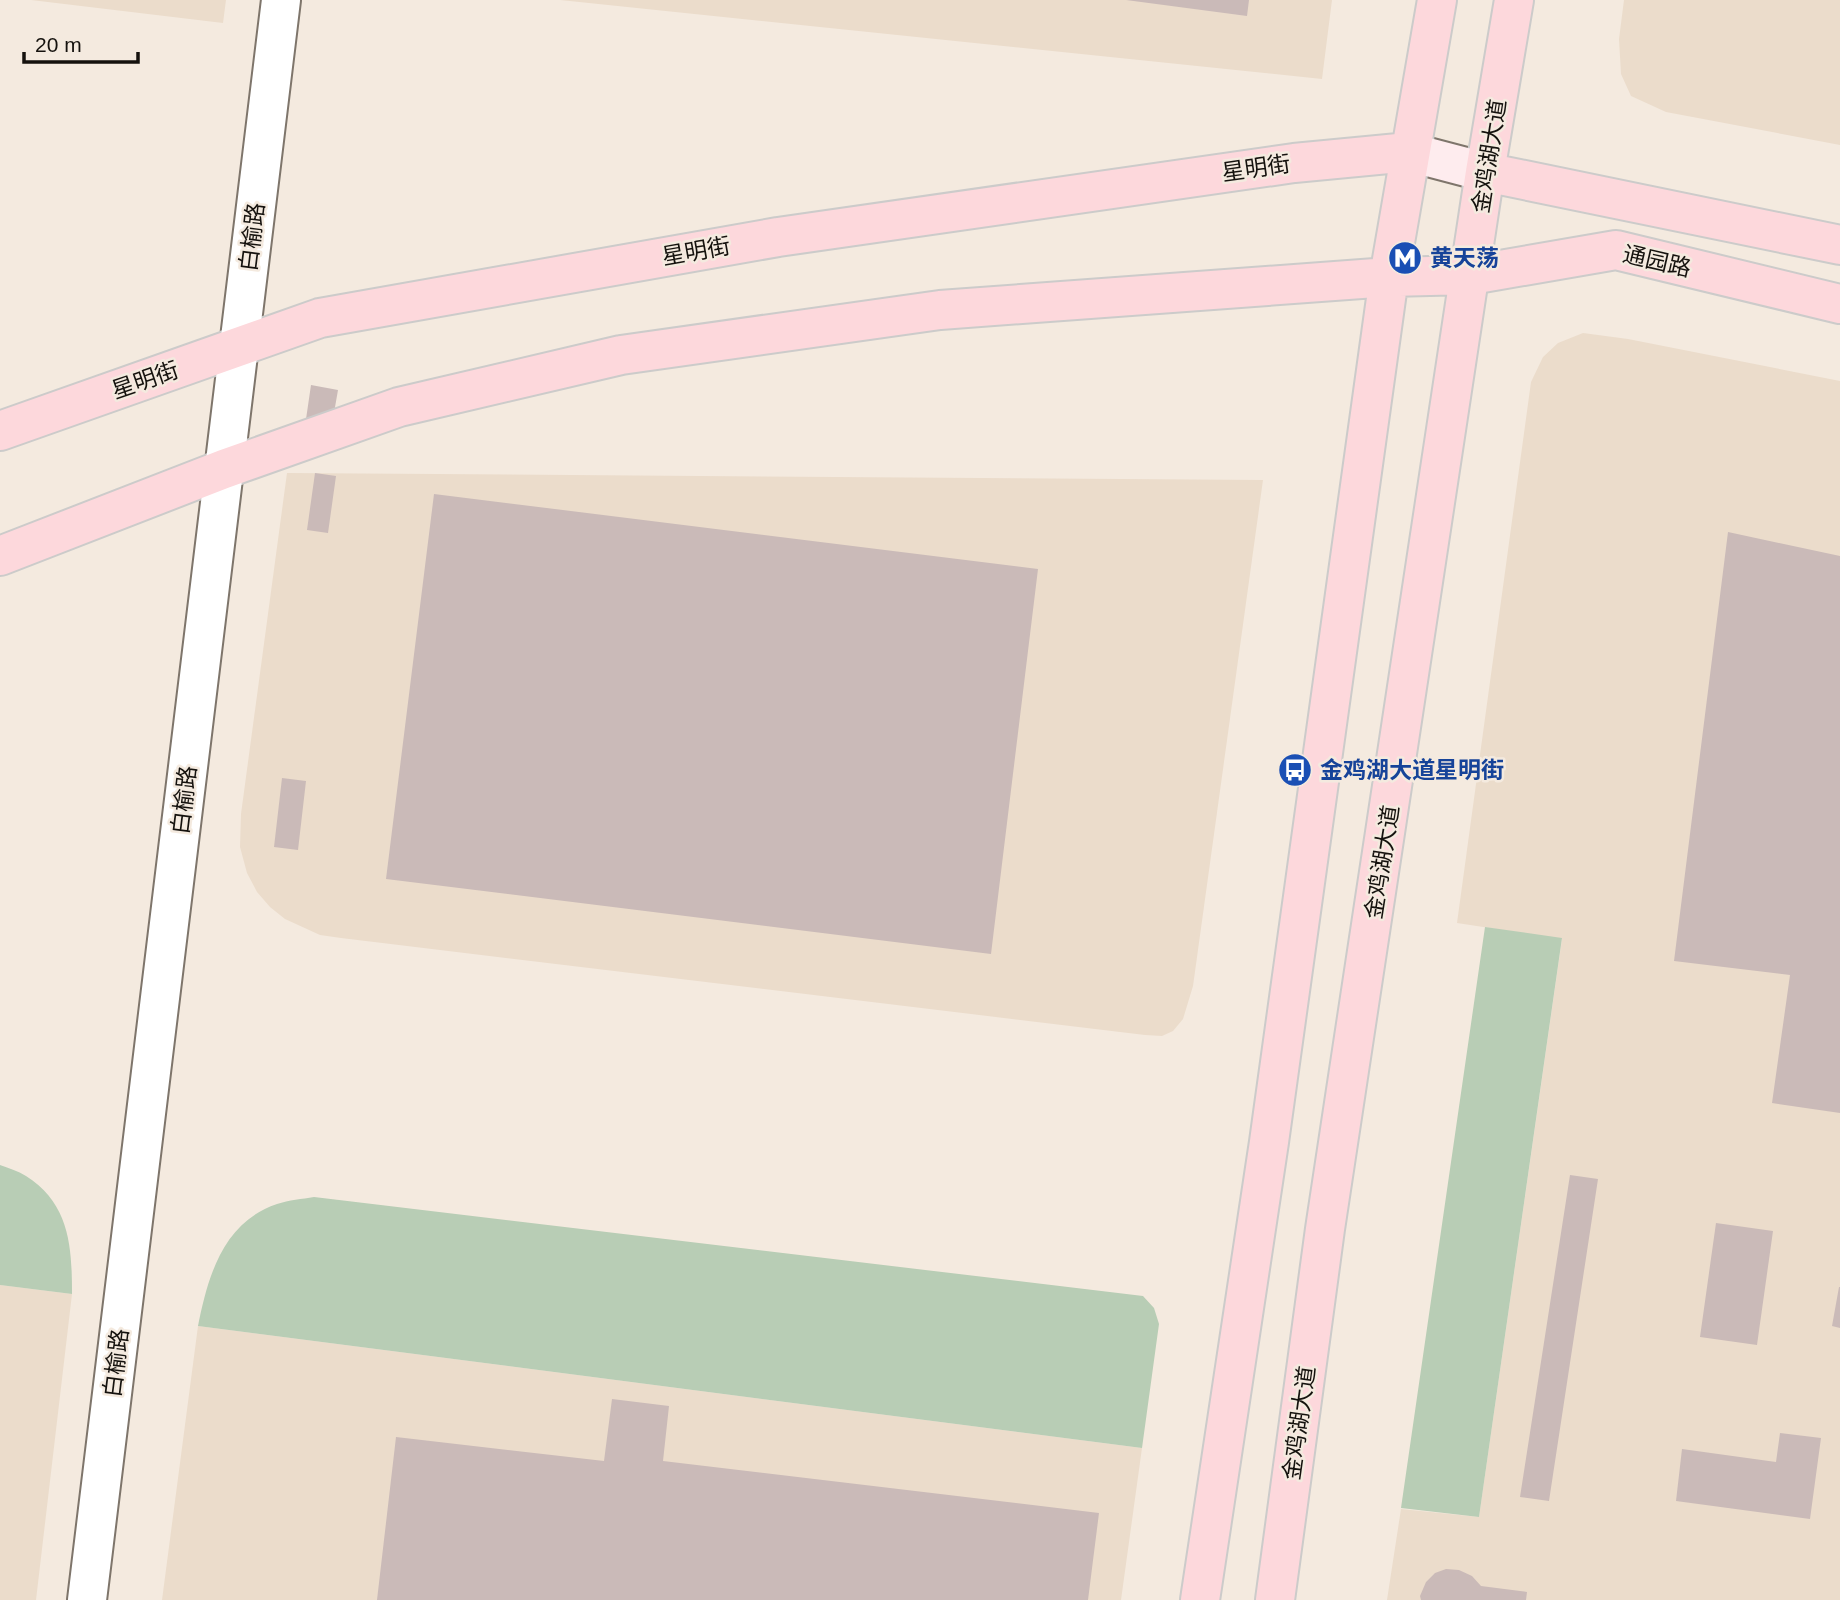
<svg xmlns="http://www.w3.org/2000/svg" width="1840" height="1600" viewBox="0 0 1840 1600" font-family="Helvetica,'Noto Sans SC',sans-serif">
<rect width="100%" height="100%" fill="#f4eadf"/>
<path fill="#ebdccb" d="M31,0H226L223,23Z
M560,0H1332L1322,79Z
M1624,0H1840V145L1666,112L1631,96L1621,74L1619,39Z
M1583,333L1628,339L1840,381V1600H1387L1401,1509L1479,1517L1562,939L1457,923L1531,382L1543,357L1558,343Z
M287,473L1263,480L1193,986L1183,1019L1173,1031L1162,1036L1145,1035L341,938L320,935L285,919L270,907L257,892L247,873L240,847L241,814Z
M0,1285L72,1294L36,1600H0Z
M198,1326L1142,1448L1121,1600H162Z"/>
<path fill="#b8cdb5" d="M1485,927L1562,938L1479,1517L1401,1508Z
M0,1165C8,1168 18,1171 26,1176C70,1204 72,1247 72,1294L0,1285Z
M314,1197L1143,1296L1154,1308L1159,1324L1142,1448L198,1326C208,1276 223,1222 277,1204C289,1200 302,1199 314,1197Z"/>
<path fill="#cabab8" d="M1126,0H1249L1247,16Z
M311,385L338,390L331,430L305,426Z
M315,473L336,476L328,533L307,530Z
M434,494L1038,569L991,954L386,879Z
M1728,532L1840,556V1113L1772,1103L1790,975L1674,961Z
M282,778L306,781L298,850L274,847Z
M1570,1175L1598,1179L1549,1501L1520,1497Z
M1716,1223L1773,1231L1757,1345L1700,1337Z
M1839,1287H1840V1328L1832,1326Z
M612,1399L669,1406L663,1461L1099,1513L1088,1600H377L396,1437L604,1461Z
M1780,1433L1821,1438L1810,1519L1676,1501L1682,1449L1776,1462Z
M1446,1569L1459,1570L1472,1576L1481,1586L1527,1592L1526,1600H1421L1420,1596L1426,1582L1435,1573Z"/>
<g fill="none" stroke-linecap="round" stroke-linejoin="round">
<g stroke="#7e756b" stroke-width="42">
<path id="tertiary" d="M87,1600L281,0"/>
</g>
<g stroke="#7e756b" stroke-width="42">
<path id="secondary" d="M1409,152L1485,172"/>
</g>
<g stroke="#cccbca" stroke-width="42">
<path id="primary" d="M1485,172L1840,245
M0,431L320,318L778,237L1294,163L1409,152
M0,556L224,469L399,407L621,355L940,310L1389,277L1471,275L1616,250L1840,304
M1200,1600L1269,1142L1389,277L1437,0
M1275,1600L1325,1229L1485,172L1514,0"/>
</g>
<use href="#tertiary" stroke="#fff" stroke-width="38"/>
<use href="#secondary" stroke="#feecee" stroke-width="38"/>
<use href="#primary" stroke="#fdd8dc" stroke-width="38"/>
</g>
<defs>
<g id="metro-disc" transform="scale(1.75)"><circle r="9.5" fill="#1a4fb4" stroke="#f4eadf"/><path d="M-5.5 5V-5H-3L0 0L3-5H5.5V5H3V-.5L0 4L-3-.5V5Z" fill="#fff"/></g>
<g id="bus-disc" transform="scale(1.75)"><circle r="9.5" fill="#1a4fb4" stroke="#f4eadf"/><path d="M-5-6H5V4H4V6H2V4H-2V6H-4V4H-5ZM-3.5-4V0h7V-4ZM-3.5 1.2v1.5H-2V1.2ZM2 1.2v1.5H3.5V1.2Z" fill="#fff"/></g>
</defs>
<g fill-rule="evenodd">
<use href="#metro-disc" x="1405" y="258"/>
<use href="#bus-disc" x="1295" y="770"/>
</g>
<g text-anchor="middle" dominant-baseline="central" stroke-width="5" stroke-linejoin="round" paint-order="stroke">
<g font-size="23" fill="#15120e" stroke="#f4eadf">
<text transform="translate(1489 156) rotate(-81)">金鸡湖大道</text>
<text transform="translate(1256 168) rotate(-8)">星明街</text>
<text transform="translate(252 237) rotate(-83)">白榆路</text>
<text transform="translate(696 251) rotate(-10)">星明街</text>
<text transform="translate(1657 261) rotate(13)">通园路</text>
<text transform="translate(145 380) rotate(-19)">星明街</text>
<text transform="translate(184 800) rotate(-83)">白榆路</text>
<text transform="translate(1382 862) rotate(-81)">金鸡湖大道</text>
<text transform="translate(116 1363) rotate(-83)">白榆路</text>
<text transform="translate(1299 1423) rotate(-82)">金鸡湖大道</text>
</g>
<g font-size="23" font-weight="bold" fill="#164399" stroke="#f4eadf" text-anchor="start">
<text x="1430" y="258">黄天荡</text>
<text x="1320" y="770">金鸡湖大道星明街</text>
</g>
</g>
<path d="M24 52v10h114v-10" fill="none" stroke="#15120e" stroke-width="3.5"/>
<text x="35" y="52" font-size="21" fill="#15120e" stroke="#f4eadf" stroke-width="5" paint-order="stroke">20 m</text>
</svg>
